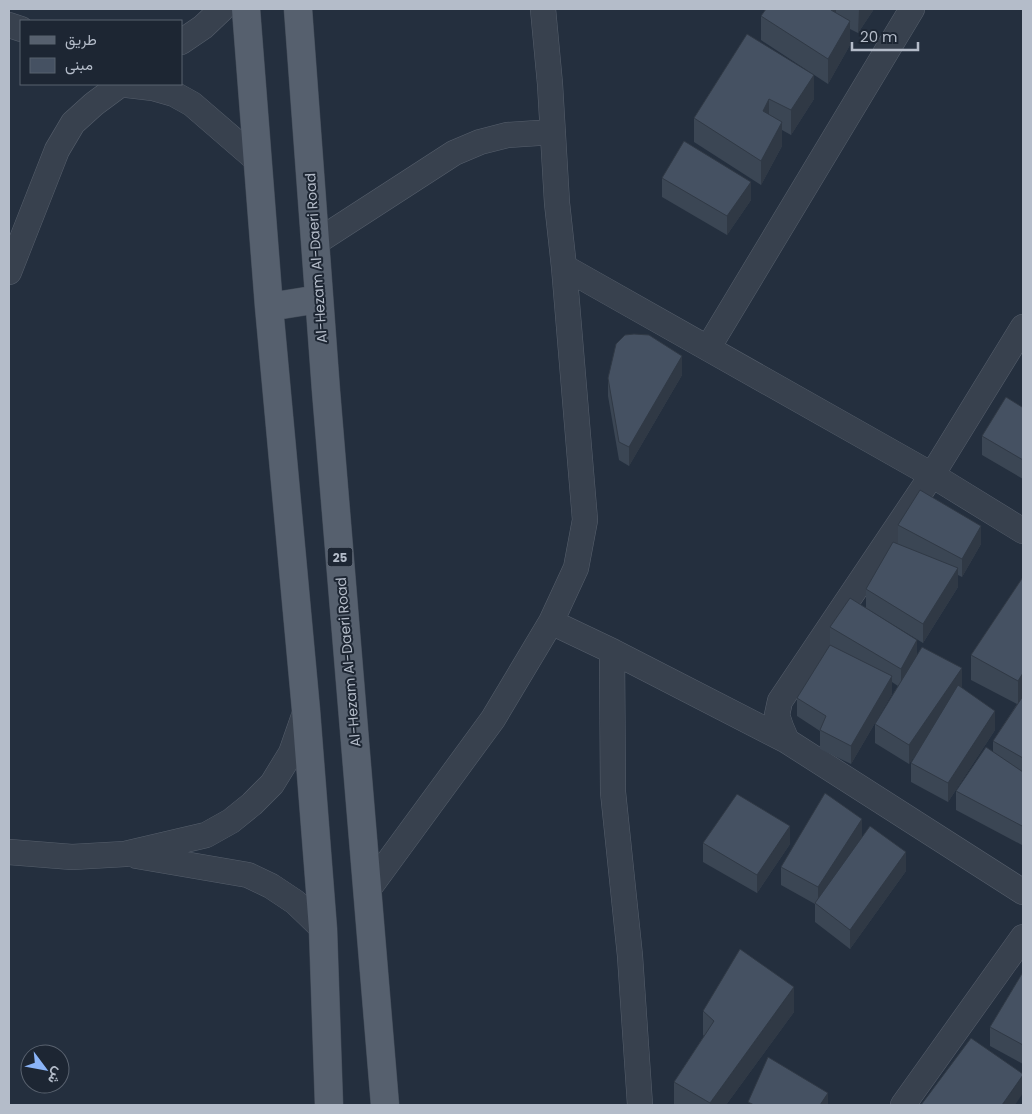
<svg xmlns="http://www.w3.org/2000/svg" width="1032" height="1114" viewBox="0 0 1032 1114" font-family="Poppins,Vazirmatn,sans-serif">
<rect width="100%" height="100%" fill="#242f3e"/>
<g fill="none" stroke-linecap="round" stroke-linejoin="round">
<g stroke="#565f6c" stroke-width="26">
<path id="minor" d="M9,25L21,29
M181,42L203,27L222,9
M119,84L153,88L174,94L192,104L258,161
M315,243L454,153L480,142L507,135L553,132
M564,267L932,475L1023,531
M9,272L57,150L73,123L94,104L121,84
M1023,327L932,475L780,701L777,715L781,727L787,741L1023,892
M708,348L912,9
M551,622L612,651L787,741
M612,651L613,792L630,956L640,1105
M9,852L72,857L125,854L206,835L231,821L252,804L272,784L291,753L306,710
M137,856L248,875L271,886L295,902L323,929
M367,891L493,719L551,622L576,568L585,520L564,267L557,203L550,84L543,9
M903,1105L1023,937"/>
</g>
<g stroke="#414a57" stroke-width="29">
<path id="primary" d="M246,9L269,307L306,710L323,929L329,1105
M298,9L326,391L385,1105
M269,307L319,299"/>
</g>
<use href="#minor" stroke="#38414e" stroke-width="25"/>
<use href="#primary" stroke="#56606e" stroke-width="28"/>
</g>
<path fill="#3b4654" d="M766,9H874L858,33L850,29V45L828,84L761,40V16Z
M747,34L814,99L791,135L782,130V146L761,185L694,142V118Z
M662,178L751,200L727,235L662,197Z
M682,375L629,466L619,460L608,396V378Z
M1023,404V479L982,455V436L1022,407Z
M898,525L981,544L962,577L958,575V587L923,643L866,608V589L898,544Z
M1023,577V843L1022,845L956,810V791L993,752V741L1017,704L971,680V655Z
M830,627L917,655L962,687V688L995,730L948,802L911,782V763L920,748L909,764L875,743V724L898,686L892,682V694L851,764L820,749V731L797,716V698L830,645Z
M862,837L906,871L850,949L815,922V904L781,885V867Z
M703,843L790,844L757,893L703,862Z
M1023,972V1064L990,1046V1027Z
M703,1011L794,1012L726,1105H674V1082L704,1036L703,1035Z"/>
<path fill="#303945" d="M831,9H836V23L831,10Z
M859,9H874L858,33Z
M850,21V45L828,84V59Z
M814,75V99L791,135V110Z
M769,99V124L763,111Z
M782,122V146L761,185V161Z
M751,182V200L727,235V216Z
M682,356V375L629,466V447Z
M981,526V544L962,577V559Z
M958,568V587L923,643V624Z
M917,640V659L901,688V669Z
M962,668V687L909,764V745Z
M1023,673V698L1018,705V681Z
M892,676V694L851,764V746Z
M995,711V730L948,802V783Z
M862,819V838L818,906V887Z
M1023,824V843L1022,845V826Z
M790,826V844L757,893V875Z
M906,852V871L850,949V930Z
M794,987V1012L726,1105H710V1103Z
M1023,1075V1093L1015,1105H1002Z
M828,1093V1105H820Z"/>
<path fill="#455162" stroke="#303945" d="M766,9H831V10L850,21L828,59L761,16Z
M747,34L814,75L791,110L769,99L763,111L782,122L761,161L694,118Z
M684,141L751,182L727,216L662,178Z
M634,334L649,335L682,356L629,447L619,442L608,378L616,344L625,335Z
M1006,397L1022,407L1023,404V460L982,436Z
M920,490L981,526L962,559L898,525Z
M893,542L958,568L923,624L866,589Z
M1023,577V673L1018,681L971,655Z
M850,598L917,640L901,669L830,627Z
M830,645L892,676L851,746L820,730L826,716L797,698Z
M922,647L962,668L909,745L875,724Z
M958,685L995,711L948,783L911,763Z
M1023,696V758L993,741Z
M986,747L1023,772V824L1022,826L956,791Z
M825,793L862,819L818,887L781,867Z
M737,794L790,826L757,875L703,843Z
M870,826L906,852L850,930L815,903Z
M740,949L794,987L710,1103L674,1082L714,1021L703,1011Z
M1023,972V1045L990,1027Z
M971,1038L1023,1074V1075L1002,1105H921Z
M768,1057L828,1093L820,1105H754L748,1102Z"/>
<g text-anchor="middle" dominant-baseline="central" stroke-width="4" stroke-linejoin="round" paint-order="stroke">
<rect fill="#1d2633" stroke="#878f9c" stroke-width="1" x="327.5" y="547.5" width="25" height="19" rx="4"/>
<g font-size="12" font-weight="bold" fill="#b4bcc9">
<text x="340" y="557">25</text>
</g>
<g font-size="14" fill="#b4bcc9" stroke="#1d2633">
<text transform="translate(316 258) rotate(-94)">Al-Hezam Al-Daeri Road</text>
<text transform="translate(348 662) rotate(-95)">Al-Hezam Al-Daeri Road</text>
</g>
</g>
<rect width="1032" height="1114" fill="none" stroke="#b4bcc9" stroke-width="20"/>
<rect x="20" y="20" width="162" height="65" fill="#1d2633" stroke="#59626f"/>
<rect x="30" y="36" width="25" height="8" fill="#56606e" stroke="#59626f"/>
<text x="65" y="45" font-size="15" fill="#b4bcc9">طريق</text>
<rect x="30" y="58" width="25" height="15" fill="#455162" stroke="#59626f"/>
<text x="65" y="70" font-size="15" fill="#b4bcc9">مبنى</text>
<g transform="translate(45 1069) rotate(122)"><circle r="24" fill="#1d2633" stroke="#59626f"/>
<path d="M0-4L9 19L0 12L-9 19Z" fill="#8ab4f8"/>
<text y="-8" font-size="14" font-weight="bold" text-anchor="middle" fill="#b4bcc9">ش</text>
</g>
<path d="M852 42v8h66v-8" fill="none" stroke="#b4bcc9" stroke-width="2.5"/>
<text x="860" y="42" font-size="15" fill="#b4bcc9" stroke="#1d2633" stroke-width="4" paint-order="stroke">20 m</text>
</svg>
